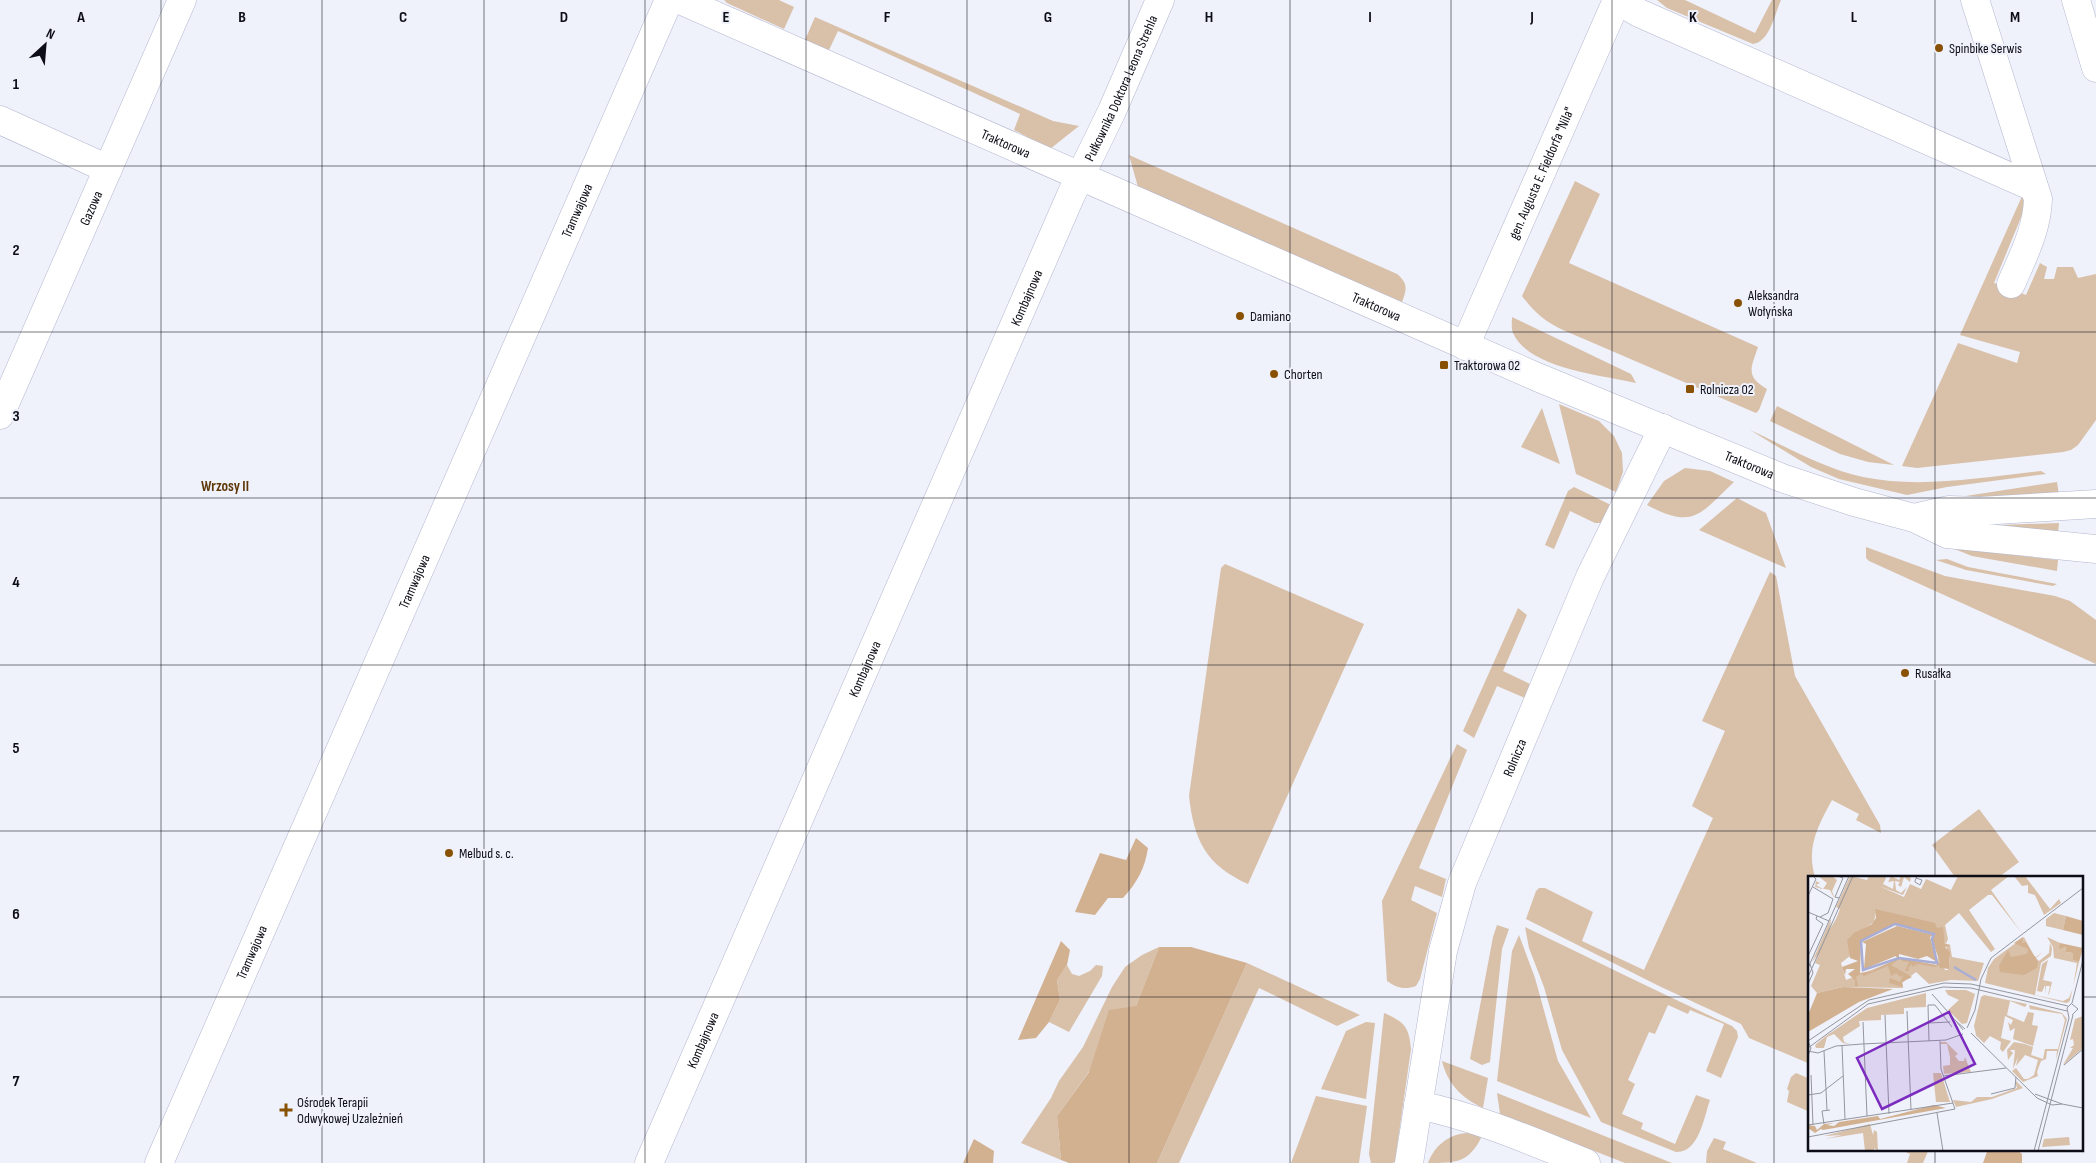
<svg xmlns="http://www.w3.org/2000/svg" width="2096" height="1163" viewBox="0 0 2096 1163" font-family="'Sofia Sans Condensed',sans-serif">
<rect width="100%" height="100%" fill="#eff1fb"/>
<path fill="#d9c0a9" d="M724,0H779L794,7L784,29L727,3Z
M1657,0H1685L1755,33L1772,0H1781C1775,13 1770,42 1753,44L1667,8Z
M815,17L1053,121L1079,126L1050,149L1014,130L1020,114L838,31L829,50L805,40Z
M1129,155L1397,274C1408,283 1407,289 1402,302L1138,187Z
M1575,181L1600,194L1569,263L1758,347C1751,368 1745,376 1767,389L1759,410L1756,413L1563,330C1545,322 1534,312 1522,296Z
M2023,194L2029,198L1994,283L2026,295L2040,263L2047,267L2044,279H2054L2057,267H2073L2078,278L2096,274V420L2078,445L2071,450L2063,452L1917,468L1902,466L1958,343L2017,363L2020,352L1960,335Z
M1512,317L1631,374L1636,383C1602,375 1529,369 1513,333C1511,328 1512,322 1512,317Z
M1559,404L1599,421L1614,436L1622,453L1623,472L1616,492L1576,474Z
M1777,406L1894,465L1868,462L1840,454L1770,421Z
M1542,408L1560,464L1521,447Z
M1750,430C1787,447 1823,468 1863,477C1921,489 1982,477 2041,471L2046,474L1947,487L1907,495L1839,479L1811,467Z
M1685,468L1710,471L1734,482C1700,514 1694,530 1647,505L1664,481Z
M2057,482L2059,495L1946,499Z
M1574,487L1611,505L1604,523H1595L1570,511L1554,549L1545,545L1568,491Z
M1737,498L1766,513L1786,568L1699,530Z
M2059,523L2058,533L1997,527L1999,525Z
M1866,547L1945,576L2055,596L2070,601L2096,620V664L1869,561L1866,558Z
M1952,548L2058,560L2057,571L1972,556Z
M1947,559L1968,567L2057,584L2053,586L1966,570L1936,560Z
M1225,564L1364,624L1248,884C1206,865 1194,841 1189,796L1221,568Z
M1770,572L1776,576L1795,676L1880,825L1881,833L1856,820L1859,814L1832,800C1818,826 1806,847 1815,877H1810V1064L1749,1038L1741,1024L1659,986L1526,919L1536,891L1539,888H1545L1593,912L1582,941L1644,970L1713,818L1692,806L1725,731L1702,721Z
M1518,608L1527,615L1503,671L1530,684L1525,698L1497,686L1474,738L1463,731Z
M1457,744L1467,750L1419,868L1446,879L1442,897L1415,886L1411,900L1437,913L1420,979L1416,986C1404,990 1397,988 1387,981L1382,901Z
M1979,809L2019,862L1999,877H1955L1932,845Z
M1497,925L1509,929L1502,949L1490,1062L1482,1065L1470,1059L1493,937Z
M1525,927C1594,960 1662,994 1732,1026L1737,1031L1738,1037L1721,1078L1706,1071L1724,1024L1690,1010L1688,1014L1668,1005L1655,1034L1649,1032L1628,1080L1635,1084L1622,1114L1643,1123L1641,1129L1675,1144L1696,1095L1710,1100C1704,1117 1699,1153 1676,1152L1601,1122L1562,1050L1544,987L1529,948Z
M1519,935L1535,978L1558,1061L1591,1118L1497,1081L1512,951Z
M1159,947L1136,1006L1057,1116L1061,1160L1021,1143L1051,1098L1059,1081L1083,1047L1112,987L1125,967L1142,955Z
M1247,963L1360,1015L1337,1026L1259,988L1179,1163H1157Z
M1067,965L1072,974L1079,976L1090,971L1096,965L1103,966L1102,976L1069,1032L1049,1022L1060,1000L1057,980Z
M1384,1013C1404,1022 1409,1026 1411,1049L1395,1161L1393,1163H1371L1369,1154Z
M1366,1022L1375,1023L1366,1099L1321,1089L1346,1031Z
M1442,1061L1488,1078L1483,1108C1462,1098 1448,1085 1442,1061Z
M1796,1073L1810,1079V1112L1787,1102L1789,1091L1787,1089L1791,1077Z
M1497,1093L1672,1163H1625L1500,1114Z
M1316,1096L1367,1106L1359,1163H1291Z
M1468,1133L1482,1136C1469,1163 1456,1163 1428,1163C1435,1145 1449,1134 1468,1133Z
M1714,1138L1726,1142L1723,1149L1757,1163H1706L1707,1151Z
M1899,1149H1929L1923,1163H1907L1910,1154Z"/>
<path fill="#d2b191" d="M1136,838L1148,848C1145,868 1137,883 1123,898H1108L1095,915L1075,912L1100,853L1126,860Z
M1061,941L1070,950L1067,965L1057,980L1060,1000L1049,1022L1036,1038L1018,1040Z
M1159,947H1191L1247,963L1157,1163H1069L1061,1160L1057,1116L1089,1072L1109,1010L1136,1006Z
M974,1139L994,1151L993,1163H963Z
M1988,1149H2016L2022,1154V1163H1983Z"/>
<g fill="none" stroke-linecap="round" stroke-linejoin="round">
<g stroke="#b3b7cf" stroke-width="29">
<g id="street">
<path d="M1617,0L1639,13L2033,187"/>
<path d="M1975,0L2038,199C2037,230 2023,256 2011,284"/>
<path d="M2076,0L2096,68"/>
<path d="M0,120L108,169"/>
<path id="s1" d="M1465,346L1617,0"/>
<path id="s2" d="M0,415L182,0"/>
<path d="M1418,1105C1477,1117 1531,1141 1586,1163"/>
<path id="s3" d="M159,1163L669,0"/>
<path id="s4" d="M649,1163L1071,195L1112,111L1160,0"/>
<path id="s5" d="M1409,1163L1443,951L1462,883L1590,577L1663,428"/>
</g>
</g>
<g stroke="#b3b7cf" stroke-width="29">
<g id="secondary">
<path id="s6" d="M680,0L1537,377L1782,478L1854,502L1914,518L1949,510L1980,511L2096,504"/>
<path d="M1914,518L1947,534L2096,549"/>
</g>
</g>
<use href="#street" stroke="#fff" stroke-width="28"/>
<use href="#secondary" stroke="#fff" stroke-width="28"/>
</g>
<path fill="none" stroke="#0c0d15" stroke-width="1" stroke-opacity="0.55" d="M161,0V1163M322,0V1163M484,0V1163M645,0V1163M806,0V1163M967,0V1163M1129,0V1163M1290,0V1163M1451,0V1163M1612,0V1163M1774,0V1163M1935,0V877M0,166H2096M0,332H2096M0,498H2096M0,665H2096M0,831H2096M0,997H1810M2082,997H2096M1935,1149V1163"/>
<g fill="#895103" stroke="#eff1fb" stroke-width="2">
<circle cx="1939" cy="48" r="5"/>
<circle cx="1738" cy="303" r="5"/>
<circle cx="1240" cy="316" r="5"/>
<rect x="1439" y="360" width="10" height="10" rx="2.5"/>
<circle cx="1274" cy="374" r="5"/>
<rect x="1685" y="384" width="10" height="10" rx="2.5"/>
<circle cx="1905" cy="673" r="5"/>
<circle cx="449" cy="853" r="5"/>
<path d="M283.5 1102.5h5v5h5v5h-5v5h-5v-5h-5v-5h5z"/>
</g>
<g text-anchor="middle" dominant-baseline="central" stroke-width="4" stroke-linejoin="round" paint-order="stroke">
<g font-size="14" fill="#0c0d15" stroke="#eff1fb" text-anchor="start">
<text x="1949" y="48">Spinbike Serwis</text>
<text x="1748" y="295">Aleksandra<tspan x="1748" dy="16">Wołyńska</tspan></text>
<text x="1250" y="316">Damiano</text>
<text x="1454" y="365">Traktorowa 02</text>
<text x="1284" y="374">Chorten</text>
<text x="1700" y="389">Rolnicza 02</text>
<text x="1915" y="673">Rusałka</text>
<text x="459" y="853">Melbud s. c.</text>
<text x="297" y="1102">Ośrodek Terapii<tspan x="297" dy="16">Odwykowej Uzależnień</tspan></text>
</g>
<g font-size="14" fill="#0c0d15" stroke="#eff1fb">
<text stroke="none"><textPath href="#s4" startOffset="1174">Pułkownika Doktora Leona Strehla</textPath></text>
<text stroke="none"><textPath href="#s6" startOffset="356">Traktorowa</textPath></text>
<text stroke="none"><textPath href="#s1" startOffset="189">gen. Augusta E. Fieldorfa "Nila"</textPath></text>
<text stroke="none"><textPath href="#s2" startOffset="226">Gazowa</textPath></text>
<text stroke="none"><textPath href="#s3" startOffset="1040">Tramwajowa</textPath></text>
<text stroke="none"><textPath href="#s4" startOffset="944">Kombajnowa</textPath></text>
<text stroke="none"><textPath href="#s6" startOffset="761">Traktorowa</textPath></text>
<text stroke="none"><textPath href="#s6" startOffset="1166">Traktorowa</textPath></text>
<text stroke="none"><textPath href="#s3" startOffset="635">Tramwajowa</textPath></text>
<text stroke="none"><textPath href="#s4" startOffset="539">Kombajnowa</textPath></text>
<text stroke="none"><textPath href="#s5" startOffset="421">Rolnicza</textPath></text>
<text stroke="none"><textPath href="#s3" startOffset="230">Tramwajowa</textPath></text>
<text stroke="none"><textPath href="#s4" startOffset="134">Kombajnowa</textPath></text>
</g>
<g font-size="15" font-weight="bold" fill="#5e3706" stroke="#eff1fb">
<text x="225" y="486">Wrzosy II</text>
</g>
</g>
<g transform="translate(1808 876)">
<rect width="275" height="275" fill="#eff1fb"/>
<path d="M10,0H24L29,4L24,15L27,24L22,14L7,11L8,5L12,7L8,9L15,13L19,7ZM42,0L59,4L61,0H76L78,2L75,8L85,13L86,5L80,6L83,0L91,4L93,0H99L103,2L102,6L96,1L93,11L90,9L92,6L87,5L88,14L93,17L99,11L95,19L71,10L96,21L102,8L113,13L118,3L143,14L150,0H201L183,14L213,56L184,19H180L161,34L187,73L183,76L151,37L137,49L140,63L138,68L142,69L144,81L176,87L170,105L143,104L121,108L108,96L94,107L95,112L35,111L9,117L3,110L12,89L7,87L11,77L4,86L23,42L22,53L28,43L32,33L28,31ZM68,35L133,53L142,83L140,94H137L130,80L129,89L91,83L38,104L33,87L42,80L41,62L66,46ZM206,0H217L242,33L251,23L253,27L236,39L227,19L220,17V9L214,10ZM246,37L258,40L255,54L238,50V43ZM216,61L225,79L228,81L235,76L228,82L231,85L241,77L242,67L244,72L243,80L233,87L227,119L255,125L261,122L265,112L269,87L246,82L245,71L239,61L252,67L253,72L258,71L257,76L265,77V84L271,86L262,124L261,126L258,127L177,107L180,92L186,83ZM240,84L235,104L244,106L241,118L240,119L242,110H238V118L237,109L234,116L229,115L234,88ZM137,114H158L167,118L159,147L154,148L140,134L151,124L140,119ZM118,117V131L96,132V138L73,139V144L51,145L52,150L35,161L36,166L42,168L35,167L26,158L19,161L16,172H8L7,169L18,160L59,132ZM176,119L219,128L217,131L202,125L199,139L216,146L220,136L226,137L224,149L230,150L225,170L205,163L207,152L202,155L200,146L203,149L205,144L197,140L193,162L203,165L195,176L192,173L193,166L182,160L176,167L169,160L171,164L168,159L166,150L173,121ZM221,129L254,137L259,143L248,184L249,175H239L238,183L233,185L229,196L230,200L215,206L204,195L208,192L216,203H220L226,199L230,184L217,179L208,190L210,181L205,193L207,174H202L205,177L200,184L199,174L206,166L217,168L225,171L223,179L235,183L237,173H250L257,144L254,138L222,133ZM275,140V172L255,189L265,172H262L266,169L265,163L262,164L267,143ZM133,166H138L150,178L147,180L151,185H156L157,181L163,196L136,198L135,190L142,189V181L139,168H132ZM125,197H133L142,226H128ZM207,204L215,212L184,223L148,231L145,224L163,226L169,221H184L209,212ZM62,248L65,259L66,254L69,256L70,275L66,272V275H57L55,257L17,263L34,259L16,260ZM261,261L262,269L234,271L236,263Z" fill="#d9c0a9" fill-rule="evenodd"/>
<path d="M67,33L127,47L129,52L135,51L137,68L143,69L137,71L142,76L141,93L132,92L131,89L127,91L110,88L104,91V88L100,92L101,95H97L101,86L94,85L92,82L128,89L132,86L124,64L127,59L125,57L87,48L53,65L52,97L64,95L89,83L88,80L56,93L58,68L54,66L89,50L126,59L122,61L129,86L119,80L110,83L91,78V83L83,89L104,101L94,106L95,111L81,107L82,102L92,106L95,99L92,101L88,97L83,100L80,90L56,100L53,98L48,101L50,110H47V104L40,98L47,93H38L37,99L34,91L50,85L42,82L39,64L46,57L64,48L68,42ZM258,40L275,45V59L255,54ZM215,61L214,67L218,66L230,86L229,92L216,99L192,96L191,90L200,74L203,81L219,78L220,73L206,67ZM252,67L275,72L271,86L265,84V77L257,76L258,71L251,73ZM35,111L85,113L51,126L0,156V139L9,117ZM126,229L138,232L15,254L13,253L7,257L0,252V249L7,250L9,254L16,248L26,247L19,249L26,250L31,246L70,240L72,243Z" fill="#d2b191"/>
<path fill="none" stroke="#a8add5" stroke-width="2.5" d="M87,48L126,58L124,63L129,87L91,82L55,94L53,65ZM146,91L168,104"/>
<path fill="none" stroke="#94969f" stroke-width="1" d="M30,0L35,2L27,21L31,22M108,2L114,4L112,9L107,6V5L109,0M5,11L25,23L20,37L12,41M0,20L8,3L5,0M0,36L21,45M0,80L15,48L8,43L9,40M0,92L41,0M0,101L45,0M0,108L5,97L2,88M124,118L148,145M264,128L270,133L264,139M167,134L173,103L183,82L275,12M99,135L103,234M77,139L81,238M55,146L59,240M120,147L142,146M159,152L167,134M155,154L148,145L157,153M163,157L229,222L244,229L254,228M0,165L61,124L136,107L163,108L260,130M0,165L3,172L0,180M121,165L120,129H127L144,151M34,169L37,243M0,172L60,128L135,111L163,112L259,135M0,175L10,177L28,170L54,168L138,164L155,158M16,175L19,234M256,189L275,173M3,199L5,249M135,200L198,192M183,218L207,212L208,201M227,218L254,228L275,232M0,219L13,217L35,200M129,237L135,275M16,248L14,235L22,234M0,249L145,227M0,261L147,233L133,193L132,165M226,275L261,142L259,132L264,127L275,84M230,275L265,139"/>
<path fill="#7b2cbf" fill-opacity="0.15" stroke="#7b2cbf" stroke-width="2.5" d="M141,136L167,188L74,233L49,182Z"/>
<rect width="275" height="275" fill="none" stroke="#0c0d15" stroke-width="2.5"/>
</g>
<g font-size="16" text-anchor="middle" font-weight="bold" fill="#0c0d15" stroke="#eff1fb" stroke-width="4" stroke-linejoin="round" paint-order="stroke">
<text x="81" y="22">A</text>
<text x="242" y="22">B</text>
<text x="403" y="22">C</text>
<text x="564" y="22">D</text>
<text x="726" y="22">E</text>
<text x="887" y="22">F</text>
<text x="1048" y="22">G</text>
<text x="1209" y="22">H</text>
<text x="1370" y="22">I</text>
<text x="1532" y="22">J</text>
<text x="1693" y="22">K</text>
<text x="1854" y="22">L</text>
<text x="2015" y="22">M</text>
<text x="16" y="89">1</text>
<text x="16" y="255">2</text>
<text x="16" y="421">3</text>
<text x="16" y="587">4</text>
<text x="16" y="753">5</text>
<text x="16" y="919">6</text>
<text x="16" y="1086">7</text>
</g>
<g transform="translate(45 45) rotate(26)" stroke="#eff1fb" stroke-width="4" paint-order="stroke">
<path d="M0-4L9 19L0 12L-9 19Z" fill="#0c0d15"/>
<text y="-8" font-size="14" font-weight="bold" text-anchor="middle" fill="#0c0d15">N</text>
</g>
</svg>
